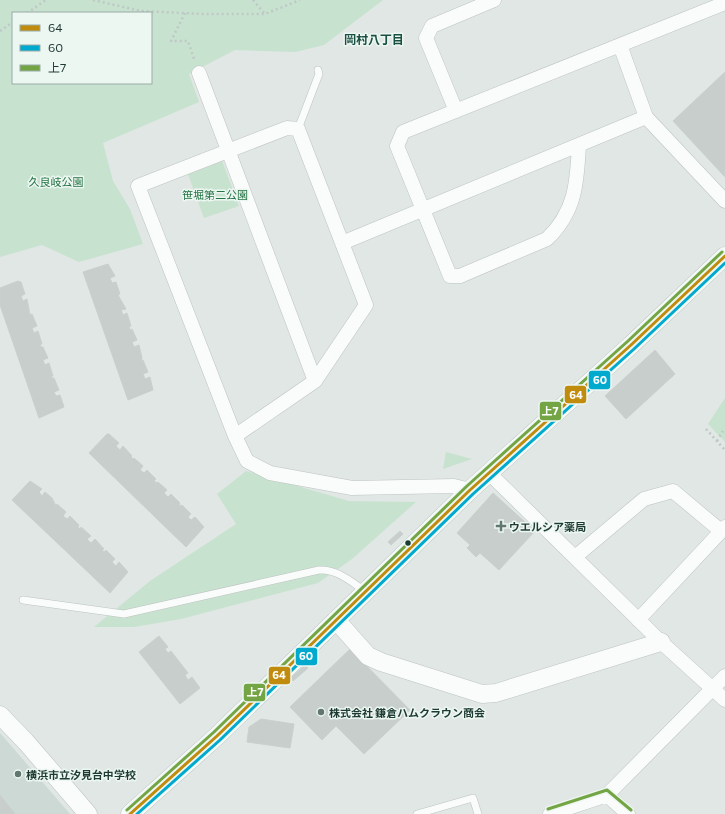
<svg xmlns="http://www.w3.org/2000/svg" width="725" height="814" viewBox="0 0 725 814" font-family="Commissioner,'Noto Sans JP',sans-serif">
<rect width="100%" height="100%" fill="#e0e7e4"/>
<path fill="#cdd9d4" d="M0,733L1,734L70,814H0Z"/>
<path fill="#c8e2d0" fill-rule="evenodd" d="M0,0H383L324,45L295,52L235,50L189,74L199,102L103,143L113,181L130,209L143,244L79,262L42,245L0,257ZM13,13H151V83H13Z
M221,158L239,206L204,218L186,169Z
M725,398V442L708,424Z
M446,452L472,459L443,469Z
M246,471L349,501L416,502L352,559L318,583L181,619L134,627H94L150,581L236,524L217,494Z"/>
<path fill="#c7cecb" stroke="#c9d0cd" d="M725,72V177L673,121Z
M108,264L115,276L110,278L112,283L116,282L120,294L118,295L126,309L121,310L123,315L127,313L131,326L129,327L130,330L132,329L137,340L132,342L134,347L139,345L142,358L141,361L143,360L148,372L143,374L145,379L150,377L153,390L128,400L83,272Z
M18,281L21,282L25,294L21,296L23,301L27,299L30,315L32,314L37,326L32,328L34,333L38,331L42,344H40L41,347H43L48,358L43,360L45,365L49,363L53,376H51L52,378H54L59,390L54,392L56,396L60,395L64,407L39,418L0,305V288Z
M655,350L675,374L626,419L605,396Z
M107,434H109L119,443L116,446L120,450L123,446L132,456L131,457L133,459L134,458L143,466L140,470L144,473L147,470L156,479L154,481L157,483L158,482L167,490L164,493L168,497L171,494L180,503L179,504L180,506L182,505L191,514L188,517L191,520L195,517L204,527L186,547L89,453Z
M30,481L42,489L39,492L42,496L45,492L52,498L56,506L57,504L66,512L63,516L67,519L70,516L79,525L78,527L80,529L81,527L91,536L87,539L91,543L95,539L104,549L102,550L104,552L106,550L115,559L112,562L116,566L119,562L128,572L110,593L12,500Z
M493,493L535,531L499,570L480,553L476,557L467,548L470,545L457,533Z
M400,531L403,534L391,545L388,542Z
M159,636L168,647L165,649L168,653L171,651L188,673L185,675L188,680L192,677L200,688L180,704L139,652Z
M350,649L410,710L364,754L336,726L322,740L290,707Z
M305,665L308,668L293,681L291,678Z
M261,719L294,724L290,748L247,742L249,727Z
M0,795L15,814H0Z"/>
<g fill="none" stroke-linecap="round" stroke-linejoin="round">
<g stroke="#bdc4c1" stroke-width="8">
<path id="service" d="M298,129L319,74L318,70
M23,600L124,614L319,570C337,569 350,581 365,591
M417,814L473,798L478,814"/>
</g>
<g stroke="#bdc4c1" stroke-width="15">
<path id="minor" d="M620,45L646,117L725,201
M199,73L315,381
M456,111L426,38L432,26L494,0
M579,145C577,182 576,211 547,239L460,276H450L397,146L403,132L725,3
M342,243L646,117
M235,436L315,381L366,305L298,129L287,128L138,186L235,436L247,461L270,473L352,488L454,486L470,490
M489,473L661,642L725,700
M575,557L644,499L673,491L721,531
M638,620L725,527
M607,795L725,676
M550,814L607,795L628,814"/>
</g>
<g stroke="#bdc4c1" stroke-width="19">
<path id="tertiary" d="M336,620L368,656L381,662L482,694L496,693L661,642
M0,715L26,742L88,814
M130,814L217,736L470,490L631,345L725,256"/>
</g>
<path stroke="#bec8c5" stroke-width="2.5" stroke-dasharray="2 3" stroke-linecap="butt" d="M93,0L141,11L202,14H265L300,0
M253,0L265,14
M27,13L46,0
M185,13L171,41H188L194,59
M0,31L13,22
M706,429L725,450
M717,441L723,431"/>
<use href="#service" stroke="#fafbfb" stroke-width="7"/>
<use href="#minor" stroke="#fafbfb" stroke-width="14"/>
<use href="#tertiary" stroke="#fafbfb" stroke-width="18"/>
<g stroke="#edf7f2" stroke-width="6">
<path id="bus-1" d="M130,814L217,736L470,490L631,345L725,256"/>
</g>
<g stroke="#edf7f2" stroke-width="6">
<path id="bus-2" d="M137,814L220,740L473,494L634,349L725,263"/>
</g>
<g stroke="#edf7f2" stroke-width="6">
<path id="bus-3" d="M548,809L607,790L631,810
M127,810L214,732L467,486L628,341L722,252"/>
</g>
<use href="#bus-1" stroke="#c18b0d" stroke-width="3"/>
<use href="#bus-2" stroke="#00a9ce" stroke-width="3"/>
<use href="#bus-3" stroke="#74a545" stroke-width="3"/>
</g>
<g fill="#627771" stroke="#edf7f2" stroke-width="1.5">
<path d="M499 520h4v4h4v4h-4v4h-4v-4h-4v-4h4z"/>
<circle cx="321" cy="712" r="4"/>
<circle cx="18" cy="774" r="4"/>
</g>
<circle fill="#1e3b33" stroke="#edf7f2" stroke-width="1.5" cx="408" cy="543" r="3.5"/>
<g text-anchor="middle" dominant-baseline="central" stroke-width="3" stroke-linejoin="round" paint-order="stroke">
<g font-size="11" fill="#257445" stroke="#edf7f2">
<text x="56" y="181">久良岐公園</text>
<text x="215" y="194">笹堀第二公園</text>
</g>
<g font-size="11" font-weight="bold" fill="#1e3b33" stroke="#edf7f2" text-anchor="start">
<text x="509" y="526">ウエルシア薬局</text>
<text x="329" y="712">株式会社 鎌倉ハムクラウン商会</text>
<text x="26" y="774">横浜市立汐見台中学校</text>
</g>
<g font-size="12" font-weight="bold" fill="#194e42" stroke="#edf7f2">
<text x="374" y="39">岡村八丁目</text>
</g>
</g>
<g stroke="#edf7f2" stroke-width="1.5">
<rect x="588" y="370" width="23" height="20" rx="4" fill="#00a9ce"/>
<rect x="564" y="385" width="23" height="19" rx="4" fill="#c18b0d"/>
<rect x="539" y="401" width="23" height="20" rx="4" fill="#74a545"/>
<rect x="295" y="647" width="23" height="19" rx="4" fill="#00a9ce"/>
<rect x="268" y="666" width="23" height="19" rx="4" fill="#c18b0d"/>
<rect x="243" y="683" width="23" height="19" rx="4" fill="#74a545"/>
</g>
<g font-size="11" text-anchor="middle" font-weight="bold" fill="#fff">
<text x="600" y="384">60</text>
<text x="576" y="399">64</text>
<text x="550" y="415">上7</text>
<text x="306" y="660">60</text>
<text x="279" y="679">64</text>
<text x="255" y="696">上7</text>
</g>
<rect x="12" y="12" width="140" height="72" fill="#edf7f2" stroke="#9aaca6"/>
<rect x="20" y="25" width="20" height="6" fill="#c18b0d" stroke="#9aaca6"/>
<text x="48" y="32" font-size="12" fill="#1e3b33">64</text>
<rect x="20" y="45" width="20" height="6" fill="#00a9ce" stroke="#9aaca6"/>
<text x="48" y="52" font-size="12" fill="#1e3b33">60</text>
<rect x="20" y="65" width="20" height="6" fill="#74a545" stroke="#9aaca6"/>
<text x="48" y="72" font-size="12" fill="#1e3b33">上7</text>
</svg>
